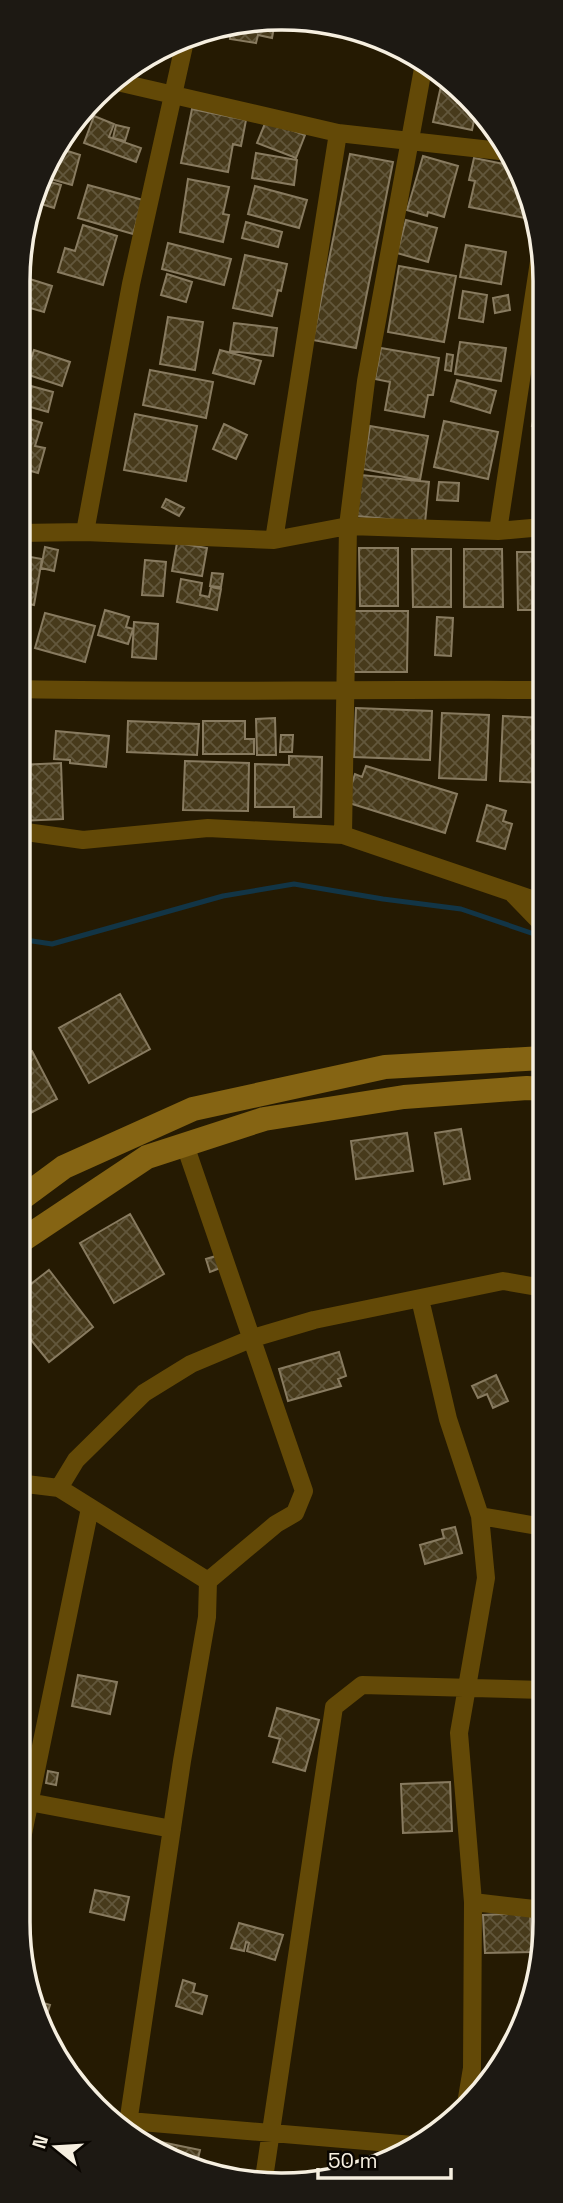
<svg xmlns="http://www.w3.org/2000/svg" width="563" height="2203" viewBox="0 0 563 2203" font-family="'Space Grotesk',sans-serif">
<defs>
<pattern id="building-cross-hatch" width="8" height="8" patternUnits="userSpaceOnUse" patternTransform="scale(1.75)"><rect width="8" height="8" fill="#473a1b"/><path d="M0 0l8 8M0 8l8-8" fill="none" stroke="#62573c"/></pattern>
</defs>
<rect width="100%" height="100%" fill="#251a02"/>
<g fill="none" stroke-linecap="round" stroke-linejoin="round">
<path stroke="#123546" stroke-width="5" d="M19,939L52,944L223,896L294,884L383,899L461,909L543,937"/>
</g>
<path fill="url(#building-cross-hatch)" stroke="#887b60" stroke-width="2" d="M275,22L272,38L258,35L256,43L230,39L232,25Z
M443,77L468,95L477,107L472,130L433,122Z
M192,109L246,120L241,146L233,144L228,172L181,163Z
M94,116L114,124L109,137L141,148L136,162L84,143Z
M266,121L305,135L296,158L257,143Z
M116,125L129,128L125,141L113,138Z
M55,147L80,155L72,185L44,177Z
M256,153L297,160L294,185L252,178Z
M350,154L393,162L356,348L313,340Z
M423,156L458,166L444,217L428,212L427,216L407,210Z
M474,158L519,167L535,220L469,207L475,181L469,180Z
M188,179L229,187L223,214L229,215L223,242L180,232Z
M43,180L61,185L54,208L35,202Z
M88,185L143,200L133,234L78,218Z
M255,186L307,200L299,228L248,214Z
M406,220L437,228L428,262L397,253Z
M246,222L282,232L278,247L242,238Z
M83,225L117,236L103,285L58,272L65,248L75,251Z
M168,243L231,259L224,285L162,269Z
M466,245L506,252L501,284L460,277Z
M245,255L287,264L281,291L278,290L272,316L233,308Z
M399,266L456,276L444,342L388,332Z
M167,274L192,282L186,302L161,295Z
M20,276L52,286L44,312L20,305Z
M463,291L487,295L483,322L459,318Z
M508,295L510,310L495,313L493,298Z
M168,317L203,322L195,370L160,364Z
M234,323L277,328L273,356L230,351Z
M460,342L506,348L501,381L455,374Z
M381,348L439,358L433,395H428L424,417L385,410L390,382L375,379Z
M34,350L70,362L62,386L26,374Z
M220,350L261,361L254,384L213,373Z
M447,354L453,355L451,371L445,370Z
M150,370L213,382L206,418L143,405Z
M457,380L496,391L490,413L451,401Z
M20,383L53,392L48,412L20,404Z
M539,394L543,395V428L532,426Z
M135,414L197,426L186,481L124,470Z
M20,416L42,423L35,446L45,448L38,473L20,468Z
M444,421L498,432L488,479L434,467Z
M224,424L247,435L236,459L213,449Z
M370,426L428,436L420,480L363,469Z
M361,475L429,482L425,523L357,516Z
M439,482L459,483L458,501L437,500Z
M166,499L184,508L179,516L162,507Z
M177,543L207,548L202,576L172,571Z
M45,547L58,550L54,571L41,568Z
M359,548H398V606H360Z
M412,549H451V607H413Z
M464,549H502L503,607H464Z
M517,552H543V610H518Z
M19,555L42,559L34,605L19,602Z
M145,560L166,562L163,596L142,595Z
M212,573L223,574L221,587L210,586Z
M181,579L202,583L200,595L209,597L211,587L221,589L217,610L177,602Z
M105,610L129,617L126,627L133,629L128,644L98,635Z
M354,611H408L407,672H354Z
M45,613L95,626L85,662L35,648Z
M437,617L453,618L451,656L435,655Z
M134,622L158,624L156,659L132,657Z
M356,708L432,711L430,760L354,757Z
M442,713L489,715L486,780L439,778Z
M503,716L543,718V783L500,781Z
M275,718L276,755H257L256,719Z
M128,721L199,724L197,755L127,752Z
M203,721H245V739H254V754H203Z
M56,731L109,736L106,767L70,763V760L54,759Z
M281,735H293L292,752H280Z
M289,756L322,757L321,817H294V807H255V764L289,765Z
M185,761L249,763L248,811L183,810Z
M61,763L63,819L19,821V765Z
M366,766L457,794L445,833L346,802L355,774L362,777Z
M487,805L506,811L503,821L512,824L505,849L477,841Z
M120,994L150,1049L89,1083L59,1028Z
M32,1051L57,1099L19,1119V1058Z
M461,1129L470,1179L444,1184L435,1133Z
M407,1133L413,1171L356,1179L351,1141Z
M130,1214L164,1274L114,1303L80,1243Z
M219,1255L223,1267L210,1272L206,1259Z
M49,1270L93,1327L49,1362L18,1324V1294Z
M339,1352L346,1376L338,1379L341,1386L288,1401L279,1369Z
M496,1375L508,1401L493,1408L487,1394L478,1398L472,1386Z
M18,1403L29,1404L27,1435L18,1434Z
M455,1527L462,1553L425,1564L420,1545L444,1538L442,1530Z
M78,1675L117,1682L110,1714L72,1706Z
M277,1708L319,1720L305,1771L273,1762L280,1739L269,1736Z
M48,1771L58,1773L56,1785L46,1783Z
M450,1782L452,1831L403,1833L401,1784Z
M95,1890L129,1897L124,1920L90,1912Z
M530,1913L532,1952L485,1953L483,1915Z
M239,1923L283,1935L275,1960L247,1951L249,1943L246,1942L244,1951L231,1948Z
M183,1980L195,1984L193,1992L207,1996L202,2014L176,2006Z
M33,2000L50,2005L42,2030L37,2022Z
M68,2065L77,2067L74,2081L67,2069Z
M161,2142L200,2150L196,2167L164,2158L159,2154Z"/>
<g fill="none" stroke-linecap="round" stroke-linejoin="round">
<path stroke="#634907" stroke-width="18" d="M113,81L338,133L509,152
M498,531L542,242
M85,532L131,284L185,41
M19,533L85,532L274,540L348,526L498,531L543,527
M274,540L338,133
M19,689C194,693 369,689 543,690
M19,831L83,840L208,828L343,835L543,903
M343,835L348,526L366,381L424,63
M513,894L543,925
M420,1299L448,1419L480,1516L486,1578L459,1733L473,1902L472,2068L466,2104
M18,1483L59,1488L208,1581
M59,1488L76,1460L144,1393L191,1364L253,1338L314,1320L503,1281L543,1288
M480,1516L543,1527
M29,1802L172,1829
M18,1858L90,1508
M473,1902L543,1910
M129,2121L413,2145
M127,2130L182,1761L207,1617L208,1581L276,1524L295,1513L304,1491L185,1145
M263,2185L334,1707L362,1685L543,1690"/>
<path stroke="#856413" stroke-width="24" d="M18,1201L64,1167L193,1109L385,1067L543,1058
M18,1243L147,1157L264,1119L404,1097L527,1088L543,1089"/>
</g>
<path d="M0 0H563V2203H0ZM281 30H282A251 251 0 0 1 533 281V1922A251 251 0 0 1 282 2173H281A251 251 0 0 1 30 1922V281A251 251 0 0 1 281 30Z" fill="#1d1913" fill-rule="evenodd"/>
<path fill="none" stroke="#f6efe0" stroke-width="3.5" d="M281 30H282A251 251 0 0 1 533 281V1922A251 251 0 0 1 282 2173H281A251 251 0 0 1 30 1922V281A251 251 0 0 1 281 30Z"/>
<g transform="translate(56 2147) rotate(288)" stroke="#0a0601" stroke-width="5" paint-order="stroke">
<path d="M0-5L12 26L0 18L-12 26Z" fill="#f6efe0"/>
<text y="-10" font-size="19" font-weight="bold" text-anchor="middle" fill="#f6efe0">N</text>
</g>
<path d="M318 2168v10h133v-10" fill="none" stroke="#f6efe0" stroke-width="3.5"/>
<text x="328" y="2168" font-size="21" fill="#f6efe0" stroke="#0a0601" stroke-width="5" paint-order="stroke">50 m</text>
</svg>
